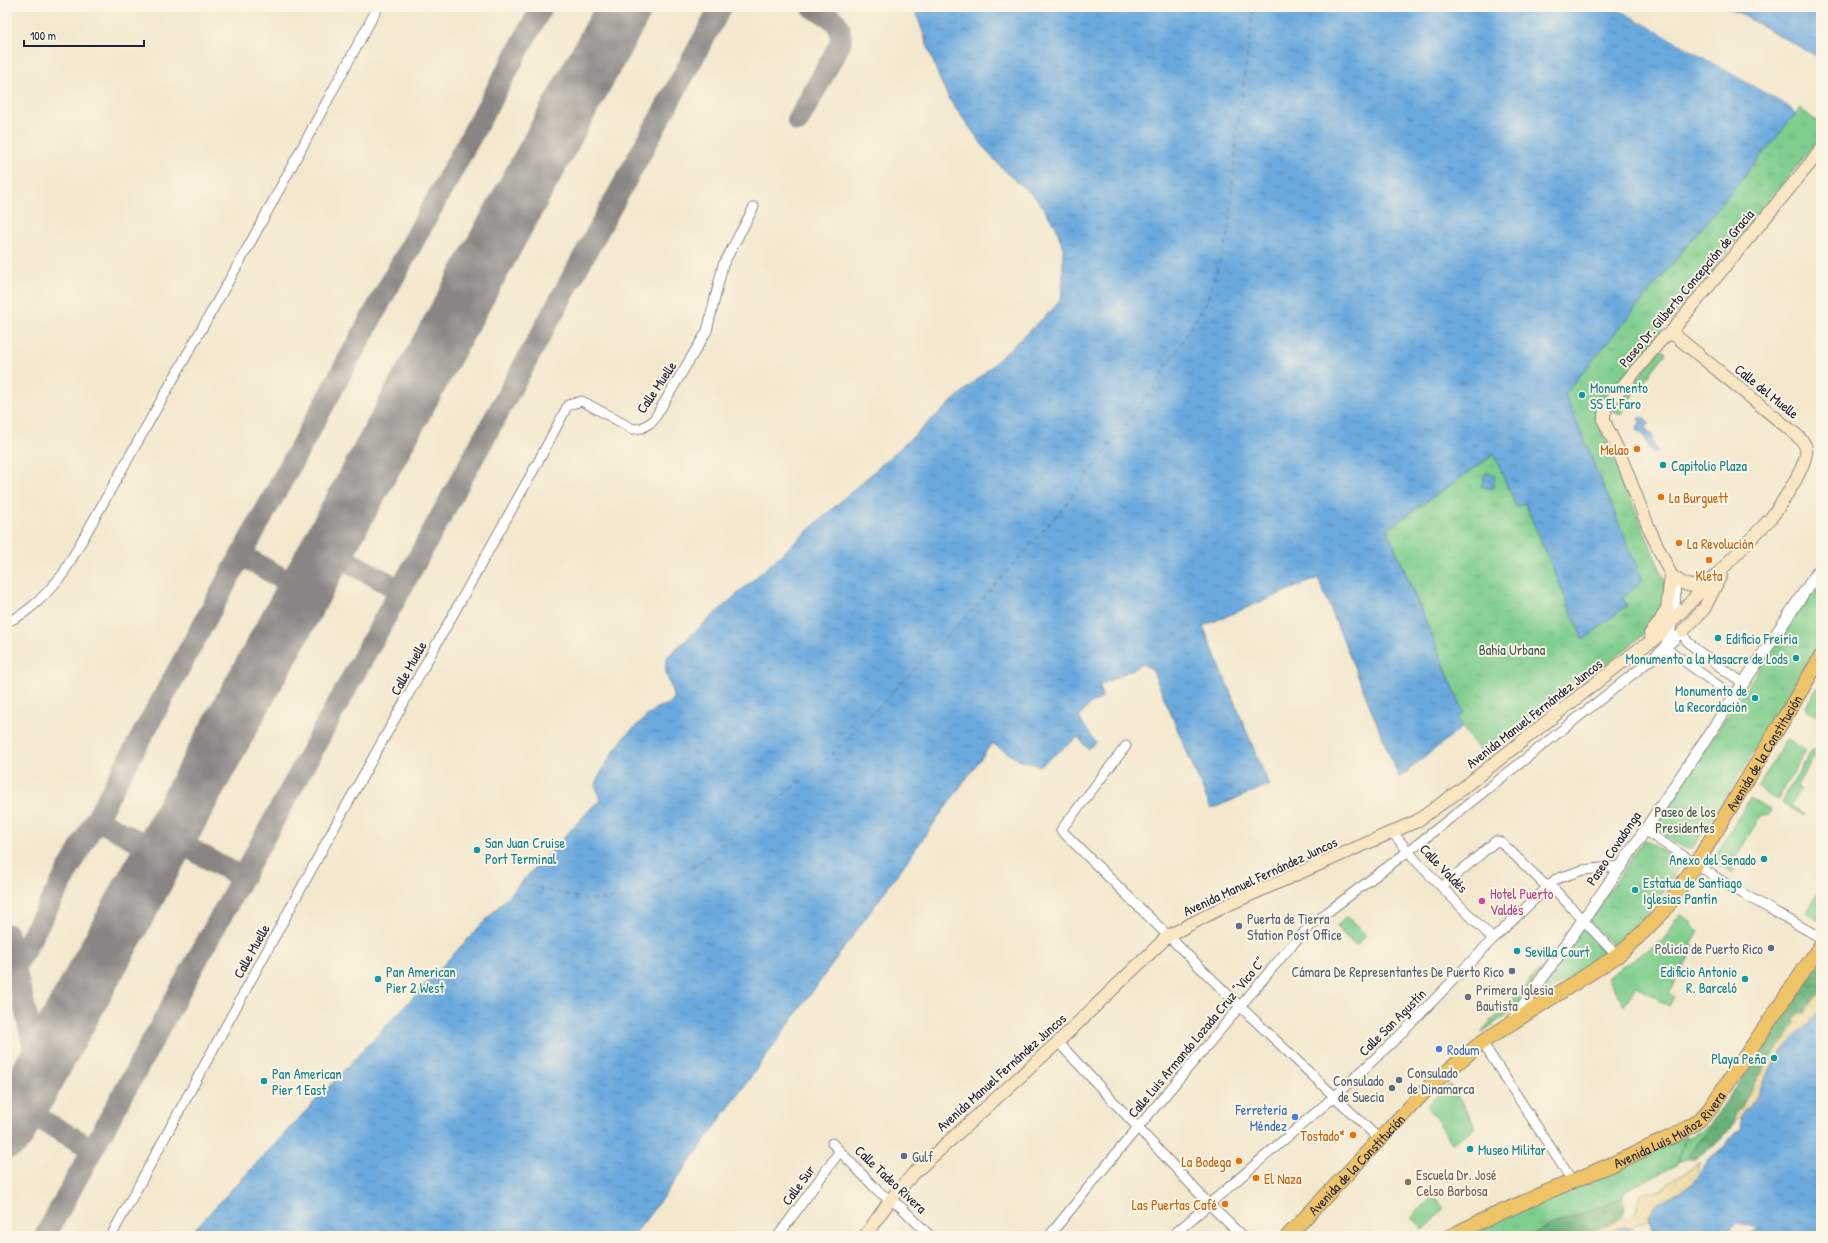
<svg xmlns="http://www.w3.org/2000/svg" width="1828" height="1243" viewBox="0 0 1828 1243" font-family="'Patrick Hand',sans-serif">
<defs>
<pattern id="forest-crowns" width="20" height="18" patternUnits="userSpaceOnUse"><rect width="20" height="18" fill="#67b179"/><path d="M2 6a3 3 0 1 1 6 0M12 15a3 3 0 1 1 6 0" fill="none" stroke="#549064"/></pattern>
<pattern id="sand-dots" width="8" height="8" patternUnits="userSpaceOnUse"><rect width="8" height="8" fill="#eeda9e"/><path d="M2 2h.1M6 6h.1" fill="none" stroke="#ccbb89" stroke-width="1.8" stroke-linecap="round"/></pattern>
<pattern id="park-tufts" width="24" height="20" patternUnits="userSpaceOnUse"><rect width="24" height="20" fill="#7fce8e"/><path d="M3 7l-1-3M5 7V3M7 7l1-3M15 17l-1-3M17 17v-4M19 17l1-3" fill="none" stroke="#6db17b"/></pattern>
<pattern id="water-ripples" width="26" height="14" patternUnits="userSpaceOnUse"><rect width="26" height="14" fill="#6ba9dd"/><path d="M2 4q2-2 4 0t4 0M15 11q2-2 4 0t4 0" fill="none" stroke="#5889b4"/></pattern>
</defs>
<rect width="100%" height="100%" fill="#fcf5e5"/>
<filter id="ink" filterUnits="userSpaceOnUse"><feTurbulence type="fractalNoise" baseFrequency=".025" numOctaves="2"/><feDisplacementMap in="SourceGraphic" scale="8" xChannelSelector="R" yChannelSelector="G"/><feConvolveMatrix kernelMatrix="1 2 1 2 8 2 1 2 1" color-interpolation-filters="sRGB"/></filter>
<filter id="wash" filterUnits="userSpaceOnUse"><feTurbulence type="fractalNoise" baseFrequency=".012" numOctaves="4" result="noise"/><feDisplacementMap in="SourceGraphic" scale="16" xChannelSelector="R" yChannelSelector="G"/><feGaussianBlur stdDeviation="0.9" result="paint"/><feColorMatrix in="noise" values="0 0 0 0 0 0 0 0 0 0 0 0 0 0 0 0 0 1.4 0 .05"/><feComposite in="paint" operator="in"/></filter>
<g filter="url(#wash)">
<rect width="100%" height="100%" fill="#f3e8cd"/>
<path fill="#7fce8e" stroke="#507864" d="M1660,348L1666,353L1626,404L1621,414L1611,410L1656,357V354Z
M1821,682V718L1807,710L1806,706Z
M1788,740L1806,751L1777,800L1757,788L1785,741Z
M1812,750L1814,751L1812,754L1815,756L1796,787L1800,790L1790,805L1805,814L1804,816L1783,803L1782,801Z
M1750,798L1771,810L1769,814L1761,815L1729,869H1735L1732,873L1712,861Z
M1821,888V923L1806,913Z
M1680,914L1691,922L1692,927L1699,932L1691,945L1695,948L1668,993L1674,997L1669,1006L1637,986L1624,1006L1607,977L1661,941L1666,937Z
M1347,916L1366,935L1356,946L1336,927Z
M1545,965L1516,1008L1482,1032V1031Z
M1450,1084L1476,1127L1452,1143L1427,1105Z
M1710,1125L1707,1134L1697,1143L1691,1157L1697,1158L1694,1160C1689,1158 1683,1159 1678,1162L1685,1140Z
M1432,1196L1444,1208L1423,1230L1411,1217Z"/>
<path fill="url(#forest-crowns)" stroke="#446a5a" d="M1821,961V992L1816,996L1805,1014L1799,1013L1795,1020L1796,1023L1769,1060L1741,1108C1734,1115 1737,1118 1732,1125C1723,1138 1710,1149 1697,1158L1689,1155C1696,1145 1706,1136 1710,1125Z
M1623,1198L1625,1209L1622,1218L1585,1236H1526Z"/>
<path fill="url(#sand-dots)" stroke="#887e6c" d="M1821,992C1821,997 1822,1003 1821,1007C1819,1020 1795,1036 1786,1046C1772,1061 1767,1083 1755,1099C1750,1106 1743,1111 1740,1119L1739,1117L1733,1124L1737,1110L1741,1108L1769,1060L1796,1023L1794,1020L1799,1013H1805L1816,996Z
M1701,1162L1697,1170L1699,1174L1692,1184L1649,1215L1650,1218L1631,1228L1623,1227L1602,1236H1585L1622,1218L1628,1219L1636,1211L1641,1195L1647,1193H1655Z"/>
<path fill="url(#park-tufts)" stroke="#507864" d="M1800,108L1821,125V137L1602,404L1599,410V424L1665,581L1663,607L1646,631L1637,640L1486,759L1462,727L1457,717L1464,713L1387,529L1495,454L1516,507L1524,503L1627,605L1622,598L1579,430L1565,394Z
M1821,576V639L1736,781L1693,848H1684L1652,829Z
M1645,840L1677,860L1680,864L1678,869C1660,897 1643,924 1617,946L1612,945L1590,922V919L1643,841Z
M1581,929C1589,929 1603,944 1605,951L1602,957L1529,1003Z
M1686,1136L1677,1165L1626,1190L1623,1198L1526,1236H1460L1514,1211L1600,1177Z"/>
<path fill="url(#water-ripples)" stroke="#46668c" d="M914,7H1615L1787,105L1796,113L1565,394L1643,581L1622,598L1627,605L1583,640L1525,503L1516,507L1494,454L1387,529L1464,713L1458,717L1462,727L1399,778L1318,578L1203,626L1269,785L1211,809L1152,669L1143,664L1100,685L1102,698L1088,706L1079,718L1096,743L1088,749L1078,737L1040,766L1019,760L992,743L680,1175L633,1236H188L595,804L600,801L596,787L597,780L613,752L626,735L656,708L667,705L673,700C674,683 660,675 668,656L984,373L1053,309L1061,299L1063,280V248L1056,227L1038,200L1005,171L989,154L951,102L939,78Z
M1728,7H1821V59L1819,58Z
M1638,418H1645L1650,424L1646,426V429L1652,434V441L1658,453C1647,454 1648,440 1643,434C1641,433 1639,432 1637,431V427L1640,423Z
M1486,473H1491L1495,476L1492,489L1481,486Z
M1821,1009V1236H1743L1756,1230V1228L1739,1222C1735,1224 1730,1227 1731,1232L1736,1236H1655L1649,1215L1655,1205L1692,1184L1710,1158L1725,1146L1735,1132L1740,1130L1742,1114L1756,1098L1772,1066L1786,1046L1798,1034L1807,1027Z
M1623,1227L1631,1228L1634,1236H1602Z"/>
<path fill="#f3e8cd" d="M1615,7H1619L1788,103L1797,112L1796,113L1787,105Z
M1726,7L1819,58L1821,61L1727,9Z
M598,800L222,1199L593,803Z"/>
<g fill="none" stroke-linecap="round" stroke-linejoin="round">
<path stroke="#3f587c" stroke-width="1" stroke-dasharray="5 4" stroke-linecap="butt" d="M522,881L544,890L589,900L638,897L694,867L827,760L979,603L1064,507L1154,387L1206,303L1229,234L1237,131L1254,7"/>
<path stroke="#8a8584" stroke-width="22" d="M798,121L840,44C844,21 830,17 812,7
M327,550L400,590
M241,555L304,591
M96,819L160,853
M169,837L243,878
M7,934L40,1072
M15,967L542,7
M20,1108L93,1149
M45,1236L721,7"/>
<path stroke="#8a8584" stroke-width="54" d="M7,1132L625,7"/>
</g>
</g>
<g filter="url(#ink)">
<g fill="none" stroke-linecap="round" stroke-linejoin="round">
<g stroke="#8a8584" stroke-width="11">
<path id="minor" d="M7,622C30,613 47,593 63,574L253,238L378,7
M1665,646C1673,631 1680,591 1672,576
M1663,649L1673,653L1734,697
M1126,746L1061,830L1224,991L1379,1139
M1644,830L1728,885L1821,938
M1393,833L1418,863L1493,939
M1442,887L1496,841L1501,842L1544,884L1553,888L1617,956
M1058,1042L1209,1204L1242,1236
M1482,1042L1573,1182
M832,1143L879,1192L901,1207L930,1236
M111,1236L339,819L538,462L568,405L582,401L633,429L642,428L653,421L707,331L723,265L754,207
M778,1236L840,1151
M1049,1236L1119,1150L1291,946L1308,928L1329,911L1419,843L1648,662L1673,641L1683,631L1686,640L1698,651L1743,683
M1172,1236L1335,1096L1398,1037L1493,939L1556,879L1583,870L1621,866"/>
</g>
<g stroke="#8a8584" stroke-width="13">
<path id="tertiary" d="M1513,1020L1621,866L1821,567"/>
</g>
<g stroke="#8a8584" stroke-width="14">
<path id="secondary" d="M1671,575C1686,587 1690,588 1709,583
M1683,631L1704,609L1721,575
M1650,634L1659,623L1667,608L1671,575L1648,526L1619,452L1604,421V415L1606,408L1613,398L1661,340L1671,332L1821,150
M865,1236L891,1199L913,1174L1058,1042L1168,936L1225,906L1417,821L1459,791L1639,649L1653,641L1770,519C1780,506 1809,464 1806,448C1804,440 1794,433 1788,428L1671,332"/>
</g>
<g stroke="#8a8584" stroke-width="16">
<g id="primary">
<path id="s1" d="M1288,1236L1430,1086L1482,1042L1617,956L1642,933L1664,911L1696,864L1821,657"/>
<path id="s2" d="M1451,1236C1515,1203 1583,1179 1647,1148C1668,1138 1693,1129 1709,1110L1821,945"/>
</g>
</g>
<use href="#minor" stroke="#fff" stroke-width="9"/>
<use href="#tertiary" stroke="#fff" stroke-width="11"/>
<use href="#secondary" stroke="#f9e7c3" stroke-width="12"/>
<use href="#primary" stroke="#efc469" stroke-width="14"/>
</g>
</g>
<g fill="#0f9aa8" stroke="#fcf5e5" stroke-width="1.5">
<circle cx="1582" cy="395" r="4"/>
<circle cx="1663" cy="465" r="4"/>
<circle cx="1718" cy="638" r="4"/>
<circle cx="1796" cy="658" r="4"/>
<circle cx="1755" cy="698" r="4"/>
<circle cx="477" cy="850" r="4"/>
<circle cx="1764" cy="859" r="4"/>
<circle cx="1635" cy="890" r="4"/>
<circle cx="1517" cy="951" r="4"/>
<circle cx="378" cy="979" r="4"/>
<circle cx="1745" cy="979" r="4"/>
<circle cx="1774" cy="1058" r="4"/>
<circle cx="264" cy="1081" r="4"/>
<circle cx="1470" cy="1149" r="4"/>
</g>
<g fill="#e8710a" stroke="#fcf5e5" stroke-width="1.5">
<circle cx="1637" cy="449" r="4"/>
<circle cx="1661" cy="497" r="4"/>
<circle cx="1679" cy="543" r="4"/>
<circle cx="1709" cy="560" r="4"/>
<circle cx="1353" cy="1135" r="4"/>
<circle cx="1239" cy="1161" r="4"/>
<circle cx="1256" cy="1178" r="4"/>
<circle cx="1225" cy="1204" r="4"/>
</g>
<circle fill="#d1479c" stroke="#fcf5e5" stroke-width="1.5" cx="1482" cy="901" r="4"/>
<g fill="#5c6f8a" stroke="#fcf5e5" stroke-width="1.5">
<circle cx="1239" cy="926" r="4"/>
<circle cx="1771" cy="948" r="4"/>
<circle cx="1512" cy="971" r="4"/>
<circle cx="1399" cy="1080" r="4"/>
<circle cx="1392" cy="1088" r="4"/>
<circle cx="904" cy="1156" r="4"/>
</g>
<circle fill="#6b7280" stroke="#fcf5e5" stroke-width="1.5" cx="1468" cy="997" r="4"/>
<g fill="#3f7fe0" stroke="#fcf5e5" stroke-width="1.5">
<circle cx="1439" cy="1049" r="4"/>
<circle cx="1295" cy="1117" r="4"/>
</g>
<circle fill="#8d6e63" stroke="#fcf5e5" stroke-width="1.5" cx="1408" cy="1182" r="4"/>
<g text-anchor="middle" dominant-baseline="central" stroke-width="4" stroke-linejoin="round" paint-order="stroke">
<g font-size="14" fill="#22223b" stroke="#fcf5e5">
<text transform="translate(1686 288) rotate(-50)">Paseo Dr. Gilberto Concepción de Gracia</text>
<text transform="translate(656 387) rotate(-56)">Calle Muelle</text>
<text transform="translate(1767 391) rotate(39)">Calle del Muelle</text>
<text transform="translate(408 668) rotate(-61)">Calle Muelle</text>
<text transform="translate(1534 713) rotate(-38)">Avenida Manuel Fernández Juncos</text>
<text stroke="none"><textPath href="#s1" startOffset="687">Avenida de la Constitución</textPath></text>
<text transform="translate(1613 848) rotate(-56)">Paseo Covadonga</text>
<text transform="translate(1444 868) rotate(46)">Calle Valdés</text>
<text transform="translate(1260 876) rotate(-25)">Avenida Manuel Fernández Juncos</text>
<text transform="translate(251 951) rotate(-61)">Calle Muelle</text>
<text transform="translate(1392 1022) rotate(-45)">Calle San Agustín</text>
<text transform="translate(1196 1037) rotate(-50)">Calle Luis Armando Lozada Cruz "Vico C"</text>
<text transform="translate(1001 1072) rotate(-42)">Avenida Manuel Fernández Juncos</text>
<text stroke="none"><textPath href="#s2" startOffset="244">Avenida Luis Muñoz Rivera</textPath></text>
<text stroke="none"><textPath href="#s1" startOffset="99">Avenida de la Constitución</textPath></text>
<text transform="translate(891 1179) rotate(43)">Calle Tadeo Rivera</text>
<text transform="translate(798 1185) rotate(-54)">Calle Sur</text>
</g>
<g font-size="14" fill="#0d838f" stroke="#fcf5e5" text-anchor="start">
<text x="1590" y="387">Monumento<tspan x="1590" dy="16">SS El Faro</tspan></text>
<text x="1671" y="465">Capitolio Plaza</text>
<text x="1726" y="638">Edificio Freiria</text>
<text x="1788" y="658" text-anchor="end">Monumento a la Masacre de Lods</text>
<text x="1747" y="690" text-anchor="end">Monumento de<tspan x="1747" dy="16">la Recordación</tspan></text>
<text x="485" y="842">San Juan Cruise<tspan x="485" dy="16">Port Terminal</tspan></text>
<text x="1756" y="859" text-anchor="end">Anexo del Senado</text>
<text x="1643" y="882">Estatua de Santiago<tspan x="1643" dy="16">Iglesias Pantín</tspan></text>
<text x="1525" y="951">Sevilla Court</text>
<text x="386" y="971">Pan American<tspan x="386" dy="16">Pier 2 West</tspan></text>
<text x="1737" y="971" text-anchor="end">Edificio Antonio<tspan x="1737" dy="16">R. Barceló</tspan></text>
<text x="1766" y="1058" text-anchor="end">Playa Peña</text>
<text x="272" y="1073">Pan American<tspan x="272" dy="16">Pier 1 East</tspan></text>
<text x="1478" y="1149">Museo Militar</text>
</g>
<g font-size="14" fill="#c56008" stroke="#fcf5e5" text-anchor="end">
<text x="1629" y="449">Melao</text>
<text x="1669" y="497" text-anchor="start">La Burguett</text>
<text x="1687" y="543" text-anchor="start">La Revolución</text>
<text x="1709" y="575" text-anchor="middle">Kleta</text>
<text x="1345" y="1135">Tostado*</text>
<text x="1231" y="1161">La Bodega</text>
<text x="1264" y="1178" text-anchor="start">El Naza</text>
<text x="1217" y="1204">Las Puertas Café</text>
</g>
<g font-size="14" fill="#3e5654" stroke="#fcf5e5">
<text x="1512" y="649">Bahía Urbana</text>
<text x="1685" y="811">Paseo de los<tspan x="1685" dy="16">Presidentes</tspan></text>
</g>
<g font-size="14" fill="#b23c85" stroke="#fcf5e5" text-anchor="start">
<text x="1490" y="893">Hotel Puerto<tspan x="1490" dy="16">Valdés</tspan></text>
</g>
<g font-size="14" fill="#4e5e75" stroke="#fcf5e5" text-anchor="start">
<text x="1247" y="918">Puerta de Tierra<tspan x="1247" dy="16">Station Post Office</tspan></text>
<text x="1763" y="948" text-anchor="end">Policía de Puerto Rico</text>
<text x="1504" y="971" text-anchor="end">Cámara De Representantes De Puerto Rico</text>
<text x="1407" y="1072">Consulado<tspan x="1407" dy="16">de Dinamarca</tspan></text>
<text x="1384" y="1080" text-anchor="end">Consulado<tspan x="1384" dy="16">de Suecia</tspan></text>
<text x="912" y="1156">Gulf</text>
</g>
<g font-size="14" fill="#5b616d" stroke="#fcf5e5" text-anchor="start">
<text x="1476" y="989">Primera Iglesia<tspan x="1476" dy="16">Bautista</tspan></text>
</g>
<g font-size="14" fill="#366cbe" stroke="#fcf5e5" text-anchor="start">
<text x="1447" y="1049">Rodum</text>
<text x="1287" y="1109" text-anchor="end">Ferretería<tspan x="1287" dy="16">Méndez</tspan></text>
</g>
<g font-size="14" fill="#785e54" stroke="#fcf5e5" text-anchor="start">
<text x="1416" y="1174">Escuela Dr. José<tspan x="1416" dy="16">Celso Barbosa</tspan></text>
</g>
</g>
<rect width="1828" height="1243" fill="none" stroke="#fcf5e5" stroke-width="24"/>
<path d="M24 40v6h120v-6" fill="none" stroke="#22223b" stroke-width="2"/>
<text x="30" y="40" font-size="12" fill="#22223b" stroke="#fcf5e5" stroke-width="3" paint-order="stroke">100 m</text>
</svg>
